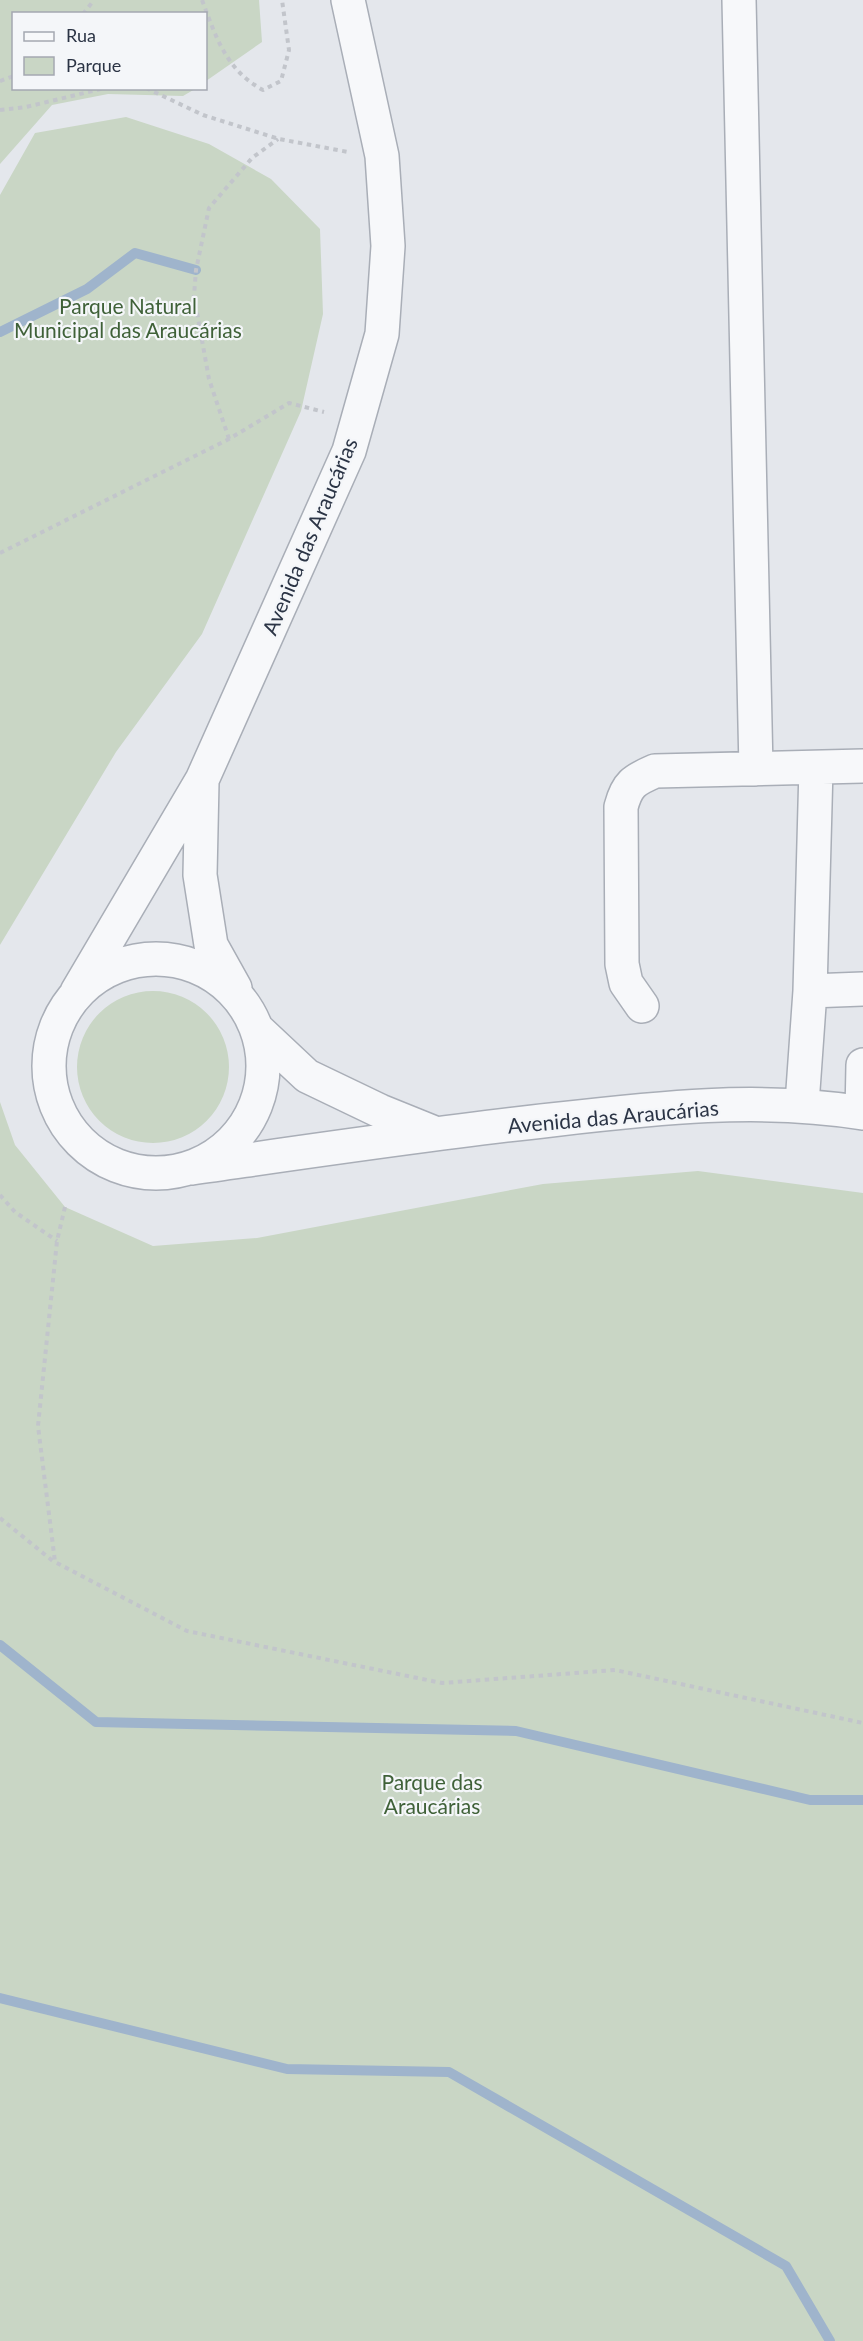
<svg xmlns="http://www.w3.org/2000/svg" width="863" height="2341" viewBox="0 0 863 2341" font-family="Lato,sans-serif">
<rect width="100%" height="100%" fill="#e4e7ec"/>
<path fill="#c9d6c5" d="M0,0H259L262,42L206,81V14H14V88L195,89L183,96L108,94L52,105L0,164Z
M126,117L209,144L271,179L320,229L323,314L301,411L202,634L116,752L0,945V195L35,133Z
M77 1067a76 76 0 1 1 152 0a76 76 0 1 1-152 0Z
M0,1102L15,1145L65,1207L153,1246L257,1238L543,1184L698,1171L863,1193V2341H0Z"/>
<g fill="none" stroke-linecap="round" stroke-linejoin="round">
<path stroke="#9fb4cc" stroke-width="10" d="M0,332L87,289L135,253L196,270
M0,1645L96,1722L516,1731L810,1800H863
M0,1998L287,2069L449,2072L786,2266L830,2341"/>
<g stroke="#a9aeb7" stroke-width="36">
<path id="street" d="M739,0L756,769
M202,782L200,875L211,945L235,988
M49 1066a107 107 0 1 1 214 0a107 107 0 1 1-214 0Z
M810,991L863,989
M77,992L202,780L349,451L382,334L388,246L382,156L348,0
M642,1006L626,983L622,964L621,807C627,784 634,780 655,771L863,766
M258,1030L307,1076L380,1111L432,1132
M802,1104L810,991L816,768
M862,1113L863,1065
M192,1168C311,1151 431,1133 551,1120C655,1108 759,1096 863,1113"/>
</g>
<path stroke="#c2c5cb" stroke-width="4" stroke-dasharray="4.5 4.5" stroke-linecap="butt" d="M202,0C216,37 226,70 263,90L281,81L289,50L282,0
M83,14L94,0
M0,81L14,76
M146,88L203,115L279,139L348,152
M0,110L26,107L105,88
M229,439L209,379L194,296L196,270L209,208L252,158L278,139
M0,553L229,439L289,403L324,412
M0,1195L15,1212L57,1241
M65,1207L57,1241L38,1426L55,1562L187,1631L442,1683L615,1670L863,1723
M0,1518L54,1562"/>
<use href="#street" stroke="#f7f8fa" stroke-width="33"/>
</g>
<g text-anchor="middle" dominant-baseline="central" stroke-width="4.5" stroke-linejoin="round" paint-order="stroke">
<g font-size="21" fill="#3f6138" stroke="#f4f6f9">
<text x="128" y="305">Parque Natural<tspan x="128" dy="24">Municipal das Araucárias</tspan></text>
<text x="432" y="1781">Parque das<tspan x="432" dy="24">Araucárias</tspan></text>
</g>
<g font-size="21" fill="#2b3445" stroke="#f4f6f9">
<text transform="translate(309 536) rotate(-67)">Avenida das Araucárias</text>
<text transform="translate(613 1116) rotate(-5)">Avenida das Araucárias</text>
</g>
</g>
<rect x="12" y="12" width="195" height="78" fill="#f4f6f9" stroke="#a4a8b1" stroke-width="1.5"/>
<rect x="24" y="32" width="30" height="9" fill="#f7f8fa" stroke="#a4a8b1" stroke-width="1.5"/>
<text x="66" y="42" font-size="18" fill="#2b3445">Rua</text>
<rect x="24" y="57" width="30" height="18" fill="#c9d6c5" stroke="#a4a8b1" stroke-width="1.5"/>
<text x="66" y="72" font-size="18" fill="#2b3445">Parque</text>
</svg>
